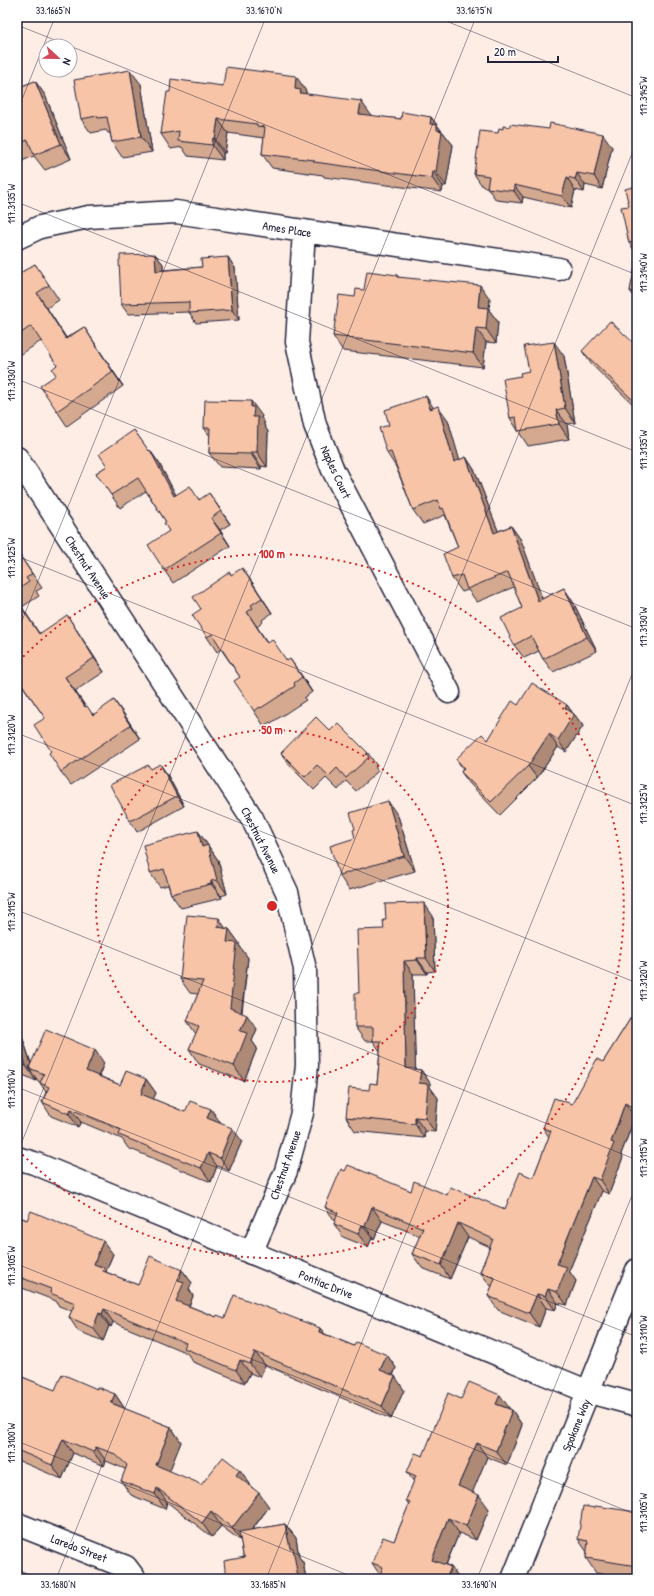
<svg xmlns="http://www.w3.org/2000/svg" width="654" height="1596" viewBox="0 0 654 1596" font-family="'Patrick Hand',sans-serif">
<rect width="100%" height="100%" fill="#fdede5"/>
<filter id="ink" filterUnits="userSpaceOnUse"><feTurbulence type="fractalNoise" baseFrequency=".025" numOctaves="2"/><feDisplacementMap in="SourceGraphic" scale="8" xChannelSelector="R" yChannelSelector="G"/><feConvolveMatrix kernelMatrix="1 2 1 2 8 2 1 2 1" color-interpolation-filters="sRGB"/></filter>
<g filter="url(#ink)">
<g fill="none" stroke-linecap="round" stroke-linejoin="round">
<g stroke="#22223b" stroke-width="25">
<path id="minor" d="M304,231L297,342L315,425L333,470L449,692
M17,238L40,227L89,217L176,212L559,269
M17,458L252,818L287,892L305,969L307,1065L302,1113L286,1171L251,1253
M17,1524L126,1567L135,1579
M513,1579L637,1270"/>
</g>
<g stroke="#22223b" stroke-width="25">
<path id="major" d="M17,1158L34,1163L589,1392L637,1405"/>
</g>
<use href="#minor" stroke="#fff" stroke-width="22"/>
<use href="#major" stroke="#fff" stroke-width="22"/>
</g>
<path fill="#d4a990" stroke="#22223b" d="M35,81L45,95L71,159L45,170L34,156L17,163V88Z
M141,84L152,152L122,157L112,142L110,133H108L106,130L91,133L81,119Z
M223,86L306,91V94L371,116L401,119L431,117L441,130L442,131L453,145L446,186H443L442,192L324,177L323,175L272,168L262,154L264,138L228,133L225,153H223V160L188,156L182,147L171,149L161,134L170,92Z
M503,129L612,147L602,189L585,185L584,192L575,190L571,208L523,197L522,203L496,200L487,187H483L474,174L498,133Z
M637,186V254L629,243V206Z
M155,254L163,264V270L202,267L228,257L235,268L239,320L196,323L189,312L128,314L121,304Z
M637,257V301L630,291Z
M35,264L59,300L47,308L66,338L84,327L123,386L67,426L57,411L56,375L57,365L41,341L20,355L17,351V272H22Z
M397,275L398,277L490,299L489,310L498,322L496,343L486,342L483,367L343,351L333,336L364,290Z
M637,346V408L592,365L582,351Z
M564,356L575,423L567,424L569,439L528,446L510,418L521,376L529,371Z
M434,408L448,420L459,460L466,457L475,471L498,531L511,526L521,540L542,599L564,588L573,602L597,651L553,672L543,659L539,651L524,658L514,645L522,608L514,587L477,602L468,590L462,592L452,578L458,547L445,515L423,524L413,510L396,467L387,453L389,425Z
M262,416L261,418L264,421V425L268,432L267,467L261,466V469L220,467L209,453L210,436L204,428Z
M149,451L159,463L176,495L199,499L218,506L230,524L220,530L230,546L173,583L164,570L169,531L166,522L146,491L120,508L96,473L107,466Z
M17,551L42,588L36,591L39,596L22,607L39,633L76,629L104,672L75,691L86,707L93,714H124L140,739L71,785L61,772L51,751L45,718L22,685L17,688Z
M231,575L252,582L272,613L262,620L263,622L257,627L267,642L300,673L312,692L304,698L306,700L271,723L270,722L264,726L254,711L240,677L221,649L217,652L207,637L201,609Z
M518,705H567L572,712L574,714L583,726L566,752L558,747L537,778L500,815L470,784L461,772L463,769L456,759L488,740Z
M330,731L368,753L377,766L375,767L378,771L356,791L346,781L338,790L326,778L314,790L290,766L281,753Z
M151,769L167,774L184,806L137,832L130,821Z
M398,816L415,871L349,890L339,875L355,838Z
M198,831L218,860L227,894L221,896L222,898L181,908L171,894L168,885L160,887L150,873Z
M433,916L435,971L427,972V974H413L415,1069L421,1070L430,1083V1087L438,1098L435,1132L425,1131L424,1138L355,1131L346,1117L369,1090L377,1084L380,1051L373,1041H365L355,1027L359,993L384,929Z
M226,928L229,929L239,943V945L248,958L242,1013L257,1029L252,1041L257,1048L244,1081L199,1064L189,1049L196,1034L187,1021L198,994L190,993L180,979Z
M637,1008V1118L635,1117L621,1154L623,1157L609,1194L602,1191L569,1271L576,1281L567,1305L558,1303L555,1310L546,1308L539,1327L498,1310L488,1296L492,1286L490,1285L480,1272L490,1247L468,1237L450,1279L422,1268L412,1254L420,1236L382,1221L374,1239L372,1238L368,1247L343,1237L334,1224L335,1221L325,1207L345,1171L411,1191L447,1195L505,1209L533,1178L549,1137L543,1128L572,1104L603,1062Z
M17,1030L23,1039L31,1063H104L99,1076L120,1085L146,1079L156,1093L153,1099L185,1112L220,1122V1123L242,1141L229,1171L217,1166L211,1182L128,1148L122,1139L81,1122L78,1127L51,1116L42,1102L46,1092L40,1083V1082L38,1081L36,1078V1081L17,1072V1073Z
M17,1216L113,1254L106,1271V1272L138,1285L182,1270L192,1283L189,1289L193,1296L189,1306L216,1317L320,1328L325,1334L354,1346L387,1355L396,1368L393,1376L404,1390L391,1419L265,1365L260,1377L250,1373L245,1383L193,1362L187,1353L113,1322L111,1327L109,1326L103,1341L78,1331L69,1317L72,1311L59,1306L56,1301L17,1286Z
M17,1375L54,1390L97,1389L115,1394L125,1409L171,1427L181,1442L169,1471L201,1485L240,1470L250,1484V1485L269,1507L252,1530L285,1524L296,1538L299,1557L303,1562L306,1579H226L244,1557L243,1555L241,1541L221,1526L212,1537L167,1502L165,1509L131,1495L121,1481L126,1469H125L106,1461L104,1466L73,1453L62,1479L17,1460Z
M461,1399L512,1410L522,1425L507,1465L487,1457L472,1492L489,1509L476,1540L459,1533L446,1565L451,1567L459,1579H378L380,1575L372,1563L394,1541L409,1505L406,1500L414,1482L407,1472L423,1456Z
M637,1512V1579L596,1573L586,1558L587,1552L578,1539Z"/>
<path fill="#ad8976" stroke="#22223b" d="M130,70L141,84L152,152L141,137Z
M296,76L306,91V97L295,89Z
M35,81L45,95L71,159L61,144Z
M361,101L371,115L369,129L359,114Z
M431,117L442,132V131L453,145L446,186L436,172L430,124Z
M218,119L228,133L225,153L215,139Z
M603,134L612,147L602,189L594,176Z
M213,138L223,153V160L212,145Z
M433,171L443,186L442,192L432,178Z
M577,173L585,185L584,192L575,179Z
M567,177L575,190L571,208L562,196Z
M514,185L523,197L522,203L514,191Z
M155,254L163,264V281L156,271Z
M228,257L235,268L239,320L232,310Z
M480,285L490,299L489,310L498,322L496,343L486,329L478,307Z
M37,293L47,308L76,353L66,339Z
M84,327L94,342L123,386L113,372Z
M476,328L486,342L483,367L473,353Z
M554,342L564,356L575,423L565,408Z
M426,396L435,410L430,409Z
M251,401L262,416L261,418L264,421V425L268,432L267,467L257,452L253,417L251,407Z
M438,406L448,420L464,475L454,462Z
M556,410L567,424L569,439L559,424Z
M134,430L155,460L150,450L159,463L183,509L174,496Z
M251,452L261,466V469L251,454Z
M466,457L475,471L504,546L494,533Z
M209,493L218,506L230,524L221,511Z
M211,518L220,530L230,546L221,533Z
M511,526L521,540L548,614L538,601Z
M242,568L252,582L272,613Z
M564,588L573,602L597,651L587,637Z
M247,612L277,657L267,643Z
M67,615L76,629L104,672L94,658Z
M290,659L300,673L312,692Z
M65,677L75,691L95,721L85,707Z
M114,700L124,714L140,739L130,725Z
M567,705L574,715V714L583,726L566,752L558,740L565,708Z
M549,734L558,747L537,778L528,766Z
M160,764L167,774L184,806L177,796Z
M388,801L398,816L415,871L404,856Z
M198,831L218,860L227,894L217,880L202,847Z
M211,881L221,896L222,898L211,884Z
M424,903L433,916L435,971L426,958Z
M219,918L228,932L229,929L239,943V945L248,958L240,1023L230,1008L218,927Z
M417,958L427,972V974L417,960Z
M404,961L413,974L416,1082L406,1068Z
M247,1015L257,1029L252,1041L257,1048L244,1081L234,1066L240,1031Z
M17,1030L23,1039L33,1070L29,1068L36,1078V1081L26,1066L17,1037Z
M95,1050L104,1063L95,1084L86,1071Z
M421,1070L430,1083V1087L438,1098L435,1132L425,1118L419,1083Z
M146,1079L156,1093L150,1107L141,1094Z
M625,1103L635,1117L621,1154L623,1157L609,1194L600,1180L611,1142Z
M71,1109L81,1122L78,1127L69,1114Z
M211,1109L220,1122L216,1131L207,1118Z
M415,1117L425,1131L424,1138L415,1124Z
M232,1128L242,1141L229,1171L220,1158Z
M208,1153L217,1166L211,1182L201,1168Z
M592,1177L602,1191L569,1271L576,1281L567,1305L557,1292V1264Z
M372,1207L382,1221L374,1239L365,1226Z
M458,1223L468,1237L450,1279L441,1265Z
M362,1225L372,1238L368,1247L358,1234Z
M103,1241L113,1254L106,1271L113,1282L94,1264Z
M182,1270L192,1283L189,1289L193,1296L186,1314L176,1301L178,1280Z
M548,1289L558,1303L555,1310L545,1296Z
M537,1294L546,1308L539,1327L529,1313Z
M104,1309L113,1322L111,1327L102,1314Z
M99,1313L109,1326L103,1341L93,1328Z
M320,1328L330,1341L319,1332Z
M255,1352L265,1365L260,1377L250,1364Z
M387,1355L396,1368L389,1383L380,1370Z
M240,1360L250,1373L245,1383L236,1370Z
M395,1376L404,1390L391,1419L382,1406Z
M115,1394L125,1409L111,1403Z
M500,1395L510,1409L496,1404Z
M512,1410L522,1425L507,1465L496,1451Z
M171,1427L181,1442L166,1480L156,1465Z
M63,1439L73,1453L62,1479L52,1465Z
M477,1443L487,1457L469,1501L458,1486Z
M96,1447L106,1461L104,1466L93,1452Z
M240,1470L250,1484L246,1489L236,1475Z
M157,1488L167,1502L165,1509L155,1494Z
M259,1493L269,1507L242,1542L232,1528Z
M479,1495L489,1509L476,1540L466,1526Z
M211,1511L221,1526L212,1537L202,1523Z
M448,1518L459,1533L442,1574L432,1560Z
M285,1524L296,1538L299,1557L303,1562L306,1579H298V1578L290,1548Z
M451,1567L459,1579H446Z"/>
<path fill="#f7c4a8" stroke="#22223b" d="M226,67L296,76L295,89L301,90L300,93L361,101L359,114L401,119L402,112L431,117L430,124L437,125V130L442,131L436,172L433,171L432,178L314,162V160L262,154L265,127L257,126V124L218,119L215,139L213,138L212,145L178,141L179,131L161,134L167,92H170L171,79L223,86Z
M130,70L141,137L112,142L107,117L98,118L97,116L81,119L74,80Z
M35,81L61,144L34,155L28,140L17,144V88Z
M550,123L603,134L594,176L577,173L575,179L567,177L562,196L514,185V191L487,188L489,176L474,174L480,131L498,133L499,128L503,129V126L510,127V124L549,129Z
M637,186V241L629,243L621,207L629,206L625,189Z
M155,254L156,271L202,267L201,259L228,257L232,310L189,313V302L121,304L119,260H120V255Z
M637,257V292L630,291Z
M35,264L49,285L37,293L66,339L84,327L113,372L57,411L40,386L56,375L52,369L57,365L31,326L17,336V272L20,270L22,272Z
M367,271L397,275V277L480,285L478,307L488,308L486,329L476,328L473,353L333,336L339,295L355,297L356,289L364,290Z
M610,321L637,346V400L635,402L582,351Z
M554,342L565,408L556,410L559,424L518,431L516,417L510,418L503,379L521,376L520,373L529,371L524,346Z
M426,396L430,409L438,406L454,462L466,457L494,533L511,526L538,601L564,588L587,637L543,659L531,636L514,645L501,618L522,608L508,572L467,589L462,575L452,578L443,554L458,547L443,508L441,509L438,500L413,510L391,452L387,453L379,428L389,425L385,410Z
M205,400L251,401V407H254L253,417H258L257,452H251V454L209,453L210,428H204Z
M134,430L149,451L150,450L174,496L190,486L199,500L209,493L221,511L211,518L221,533L164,570L148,545L169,531L164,523L166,522L138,478L111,495L96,473L107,466L99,454Z
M17,551L32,574L26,578L29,582L17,590Z
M242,568L262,598L251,605L253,608L247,612L267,643L272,639L287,661L290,659L302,677L294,683L295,686L261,708L260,707L254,711L234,681L240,677L212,634L207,637L192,615L201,609L193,597L230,572L231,575Z
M17,601L39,634L67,615L94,658L65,677L85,707L87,706L93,715L114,700L130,725L61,772L49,753L51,751L34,725L45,718L17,677Z
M532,683L567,705L565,708L574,714L558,740L549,734L528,766L491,802L461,772L464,768L456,759L482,734L488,740L512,701L518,705Z
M316,717L330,731L338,723L368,753L366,754L369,757L346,778L337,768L329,776L317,765L305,777L281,753Z
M160,764L177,796L130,821L110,785L148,765L151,769Z
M388,801L404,856L339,875L330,846L355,838L353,830L355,829L350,813Z
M198,831L202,847L208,845L217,880L211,881V884L171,894L164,869L150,873L143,845Z
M424,903L426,958H417V960L404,961L406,1068L421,1070L419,1083L428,1084L425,1118L415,1117V1124L346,1117L349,1088L369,1090L370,1083L377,1084L381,1041H373V1027H355V993H359L357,930L384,929L383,920H386L385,904Z
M187,915L219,918L218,927L229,929L227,942L237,943L230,1008L247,1015L240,1031L247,1033L234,1066L189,1049L199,1026L187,1021L203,981L180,979Z
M637,1008V1110L625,1103L611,1142L614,1143L600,1180L592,1177L557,1264L567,1267L557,1292L548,1289L545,1296L537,1294L529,1313L488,1296L495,1278L480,1272L493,1239L458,1223L441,1265L412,1254L423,1228L372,1207L365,1226L362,1225L358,1234L334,1224L338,1213L325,1207L341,1169L345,1171L348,1165L411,1191L414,1181L447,1195L450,1187L505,1209L520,1172L533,1178L551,1131L543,1128L554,1098L572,1104L597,1059L603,1062Z
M46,1029L95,1050L86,1071L120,1085L126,1071L146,1079L141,1094L185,1112L190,1101L211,1109L207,1118L232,1128L220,1158L208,1153L201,1168L119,1135L121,1130L71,1109L69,1114L42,1102L49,1087L40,1083L44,1074L29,1068Z
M17,1037L26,1066L17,1062Z
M31,1211L103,1241L94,1264L104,1268L103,1271L138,1285L150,1256L182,1270L178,1280L184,1282L176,1301L216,1317L217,1315L225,1318L234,1295L320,1328L319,1332L354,1346L356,1342L387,1355L380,1370L395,1376L382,1406L255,1352L250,1364L240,1360L236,1370L184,1348L186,1343L104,1309L102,1314L99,1313L93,1328L69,1317L75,1303L50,1293L51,1289L17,1276V1216L27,1220Z
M62,1374L97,1389V1387L115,1394L111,1403L171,1427L156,1465L196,1482L201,1485L223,1457L240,1470L236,1475L259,1493L232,1528L211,1511L202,1523L157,1488L155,1494L121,1481L127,1465L115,1454L96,1447L93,1452L63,1439L52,1465L17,1450V1375L55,1390Z
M469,1382L500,1395L496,1404L512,1410L496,1451L477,1443L458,1486L479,1495L466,1526L448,1518L432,1560L451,1567L446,1579H378L383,1567L372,1563L383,1537L394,1541L410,1502L406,1500L416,1476L407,1472L415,1453L423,1456L448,1393L461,1399Z
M583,1506L595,1508V1506L637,1512V1566L586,1558L588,1541L578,1539Z
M285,1524L290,1548H293L298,1578L293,1579H226L224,1561L245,1557L243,1555L239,1532Z
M17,1569L39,1579H17Z"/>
</g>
<path fill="none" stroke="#22223b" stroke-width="1" stroke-opacity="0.45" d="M436,17L637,98M17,25L70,46M70,46L637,275M17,112L55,17M17,202L637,452M17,379L637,629M17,556L637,806M17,633L266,17M17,733L637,983M17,910L637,1160M17,1087L637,1337M17,1154L476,17M17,1264L637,1515M17,1441L358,1579M56,1579L637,141M266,1579L637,662M477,1579L637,1183"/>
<g fill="none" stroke="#d62828" stroke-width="2" stroke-dasharray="2 4">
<circle cx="272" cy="906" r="176"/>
<path d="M19 661A352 352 0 1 1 19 1151"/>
</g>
<g text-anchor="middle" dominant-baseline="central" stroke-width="3" stroke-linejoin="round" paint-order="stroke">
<g font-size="12" fill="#22223b" stroke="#fff">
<text transform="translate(287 229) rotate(9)">Ames Place</text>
<text transform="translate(336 472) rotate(65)">Naples Court</text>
<text transform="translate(88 567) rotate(57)">Chestnut Avenue</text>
<text transform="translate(261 840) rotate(63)">Chestnut Avenue</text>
<text transform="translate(285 1165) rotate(-71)">Chestnut Avenue</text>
<text transform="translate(326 1284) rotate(22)">Pontiac Drive</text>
<text transform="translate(576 1425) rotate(-68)">Spokane Way</text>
<text transform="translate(79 1548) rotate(21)">Laredo Street</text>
</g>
</g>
<circle cx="272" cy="906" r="6" fill="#d62828" stroke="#fff" stroke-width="2"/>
<g font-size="12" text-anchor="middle" font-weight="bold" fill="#d62828" stroke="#fff" stroke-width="3" stroke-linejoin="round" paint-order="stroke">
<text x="272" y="558">100 m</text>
<text x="272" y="734">50 m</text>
</g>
<rect width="654" height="1596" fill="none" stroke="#fff" stroke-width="44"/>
<g transform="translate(58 58) rotate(112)"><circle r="19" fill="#ffffff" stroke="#a7a7b1"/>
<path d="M0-3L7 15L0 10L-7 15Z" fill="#d1495b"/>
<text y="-6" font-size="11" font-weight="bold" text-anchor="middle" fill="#22223b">N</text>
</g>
<path d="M488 56v6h70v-6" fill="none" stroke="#22223b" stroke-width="2"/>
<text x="494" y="56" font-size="12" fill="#22223b" stroke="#ffffff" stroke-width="3" paint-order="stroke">20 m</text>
<rect x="22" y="22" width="610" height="1552" fill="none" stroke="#22223b" stroke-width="1.5"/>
<g font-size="10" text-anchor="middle" fill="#22223b">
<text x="53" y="14">33.1665°N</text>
<text x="264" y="14">33.1670°N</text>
<text x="474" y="14">33.1675°N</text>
<text transform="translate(643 96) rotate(-90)" y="4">117.3145°W</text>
<text transform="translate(11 204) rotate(-90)" y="4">117.3135°W</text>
<text transform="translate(643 273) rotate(-90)" y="4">117.3140°W</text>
<text transform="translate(11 381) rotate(-90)" y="4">117.3130°W</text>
<text transform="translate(643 450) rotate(-90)" y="4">117.3135°W</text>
<text transform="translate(11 558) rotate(-90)" y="4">117.3125°W</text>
<text transform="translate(643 627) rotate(-90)" y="4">117.3130°W</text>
<text transform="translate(11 735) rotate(-90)" y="4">117.3120°W</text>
<text transform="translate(643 804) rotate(-90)" y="4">117.3125°W</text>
<text transform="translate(11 912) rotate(-90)" y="4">117.3115°W</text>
<text transform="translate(643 981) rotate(-90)" y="4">117.3120°W</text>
<text transform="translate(11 1089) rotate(-90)" y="4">117.3110°W</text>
<text transform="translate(643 1158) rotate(-90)" y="4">117.3115°W</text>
<text transform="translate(11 1266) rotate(-90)" y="4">117.3105°W</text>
<text transform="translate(643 1335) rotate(-90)" y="4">117.3110°W</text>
<text transform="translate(11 1443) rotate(-90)" y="4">117.3100°W</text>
<text transform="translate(643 1513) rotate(-90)" y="4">117.3105°W</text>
<text x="58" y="1588">33.1680°N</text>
<text x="268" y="1588">33.1685°N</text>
<text x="479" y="1588">33.1690°N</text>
</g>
</svg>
